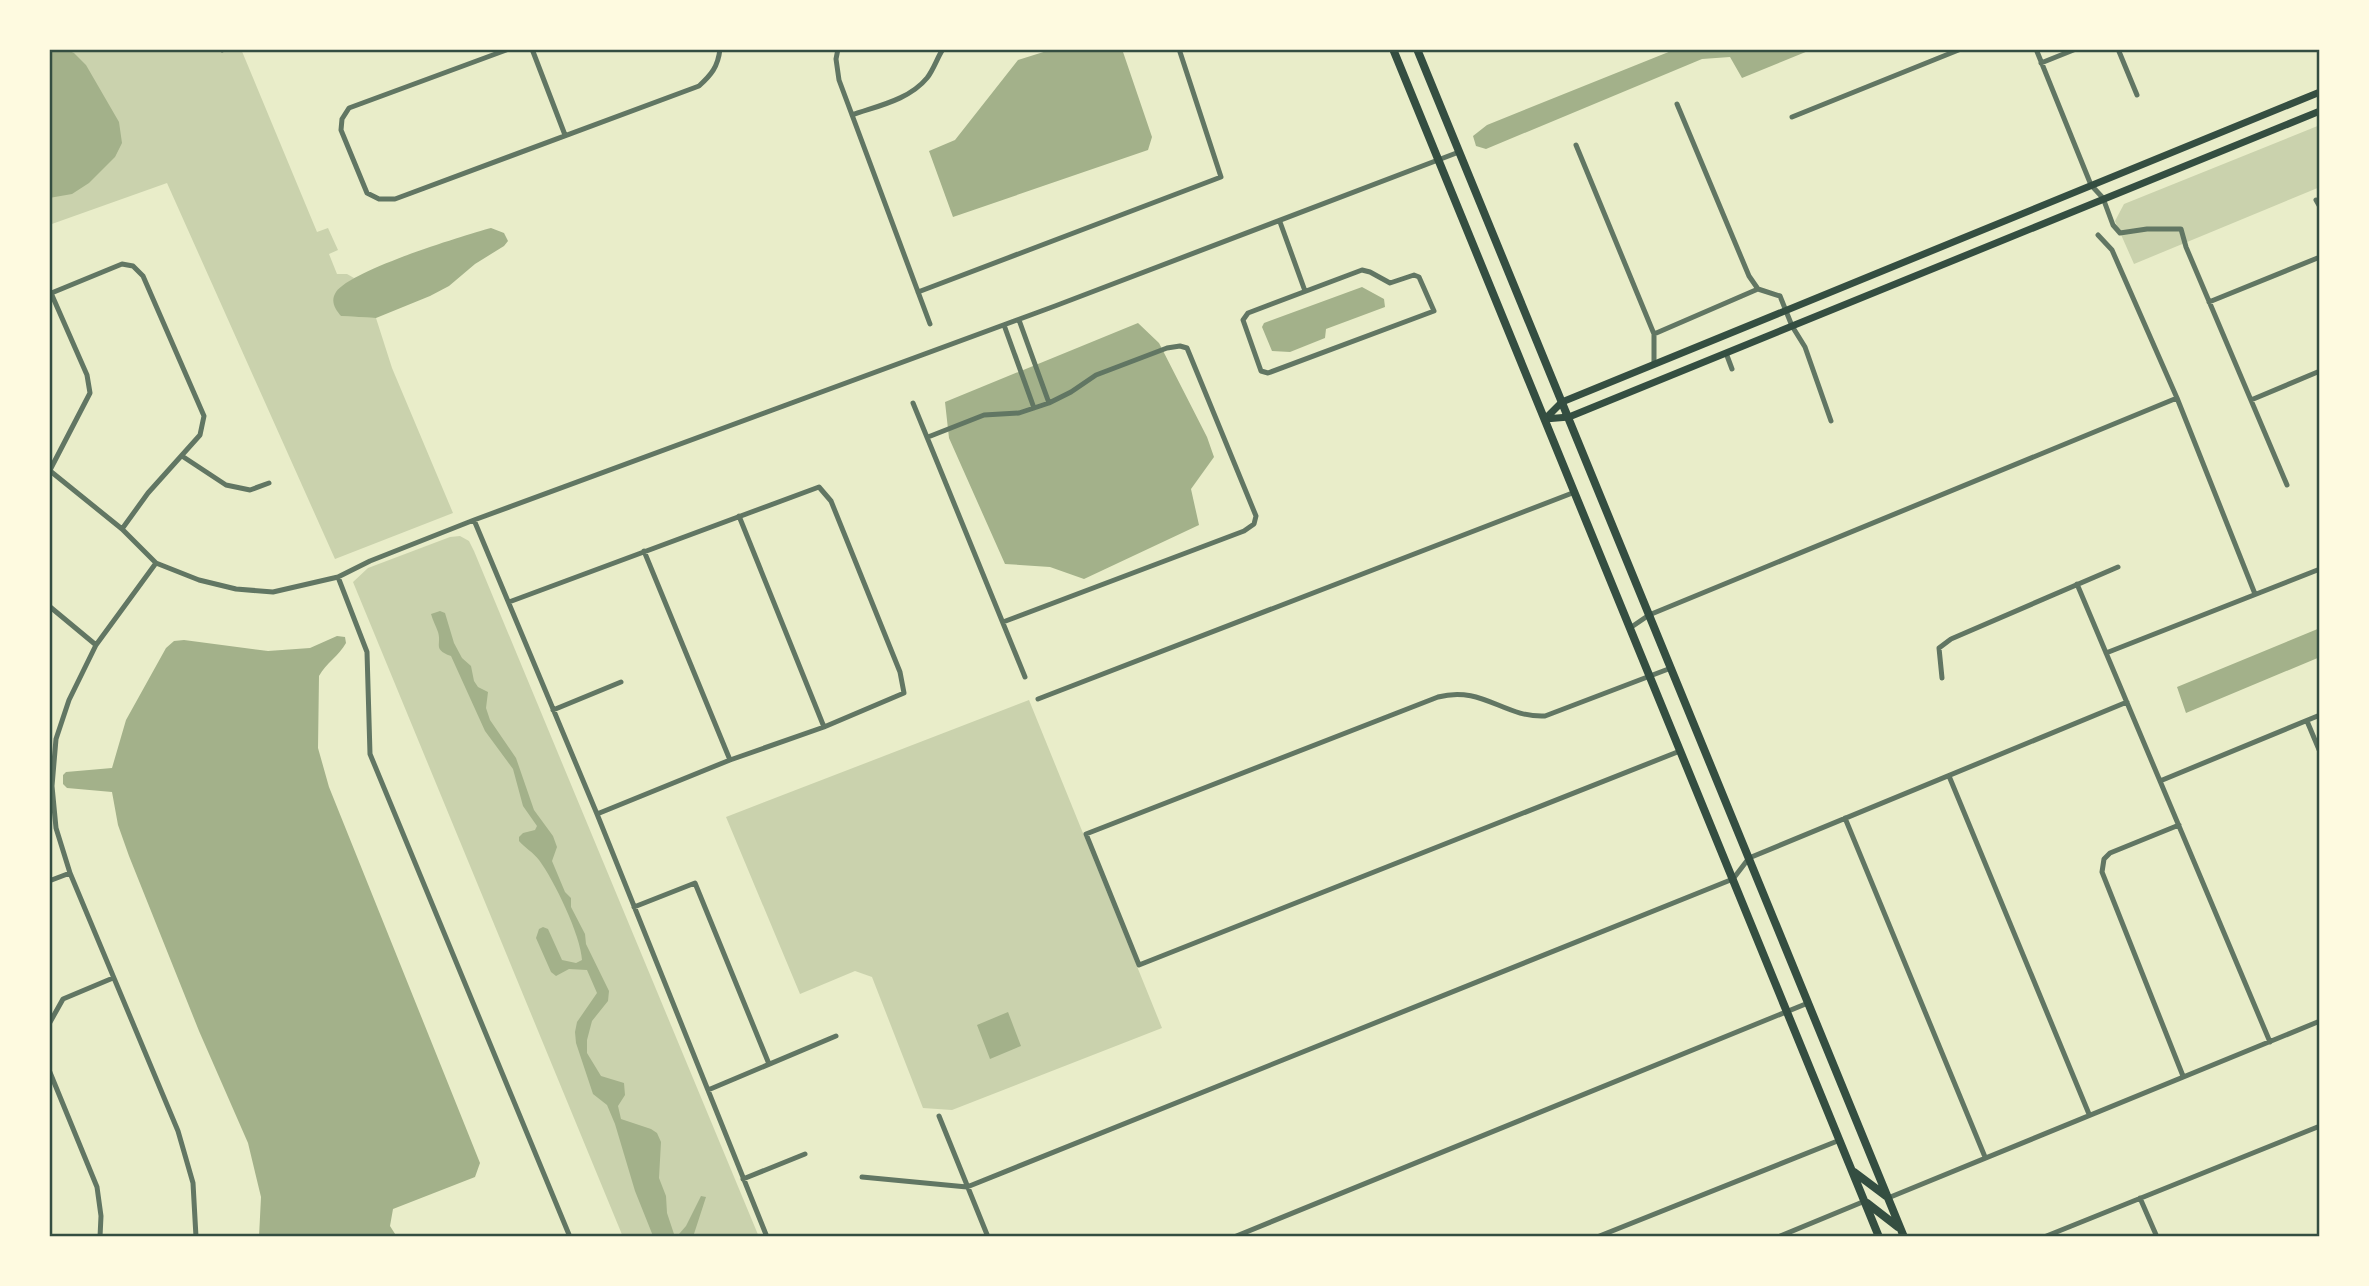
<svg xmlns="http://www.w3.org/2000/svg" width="2369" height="1286" viewBox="0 0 2369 1286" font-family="'Noto Sans',sans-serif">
<rect width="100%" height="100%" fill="#e9edc9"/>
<path fill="#cad2ad" d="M49,49H241L317,232L328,228L338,250L329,254L337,274H347L354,278L337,291L341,316L376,318L392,368L453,513L335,559L167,183L49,225Z
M2320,125V187L2134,264L2115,221L2124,204Z
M460,536L469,541L474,551L759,1237H623L353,582L368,568L450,537Z
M1029,700L1162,1028L952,1110L923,1108L872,977L855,971L800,994L726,817Z"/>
<path fill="#a3b18a" d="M49,49H65L74,53L86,65L119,122L122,143L115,157L89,183L72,194L49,198Z
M1053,49H1122L1152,137L1148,150L953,217L929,151L955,140L1018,60Z
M1676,49H1813L1742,78L1730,57L1702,59L1486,149L1476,146L1473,136L1487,125Z
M491,228L504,233L508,241L504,246L475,264L449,286L430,296L376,318L341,316C335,309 330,301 336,292C351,270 462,236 491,228Z
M1362,287L1384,299L1385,307L1326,329L1325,338L1290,352L1272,351L1262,327L1264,323Z
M1138,323L1159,343L1207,437L1214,457L1191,489L1199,525L1084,579L1050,567L1005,564L949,438L945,402Z
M440,611L445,613L454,643L462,658L471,666L474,681L478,687L488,692L486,708L490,720L516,758L534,810L553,836L557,847L552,861L565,892L571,898V907L585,934L586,944L609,991L608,1001L592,1021L587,1040V1053L601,1076L624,1083L625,1095L618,1106L621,1119L651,1129L657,1133L661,1142L659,1178L666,1196L667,1213L674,1234H679L686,1226L701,1196L706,1197L693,1237L653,1236L635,1191L615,1124L607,1105L593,1094L576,1043L575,1032L577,1022L597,993L587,970L569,969L556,976L551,972L536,938L539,929L543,927L548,929L562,960L576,963L582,960C581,936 554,880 539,860C533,852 525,848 519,841V837L523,833L535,830L537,826L523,806L513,769L485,731L451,656C432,649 442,645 438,632C436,626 433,621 431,614Z
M2320,628V657L2186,713L2177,687Z
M337,636L345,637L346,643C339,656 326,663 319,676L318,748L329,787L480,1163L475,1177L393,1209L390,1226L397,1237H259L261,1197L248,1143L199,1031L129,856L118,825L112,792L67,788L63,784V775L66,772L112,768L126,720L166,648L174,641L184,640L268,651L310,648Z
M1008,1012L1021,1046L990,1059L977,1025Z"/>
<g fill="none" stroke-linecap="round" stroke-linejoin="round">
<path stroke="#617663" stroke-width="5" d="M509,49L349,108L342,119L341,130L367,193L379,199H395L699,86C711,75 718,67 720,49
M532,49L565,135
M838,49L836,59L839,80L930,324
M2036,49L2091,185L2103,198L2113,225L2120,233L2147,229H2181L2186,247L2287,485
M2118,49L2137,95
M222,50L224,49
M2041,63L2076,49
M1677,104L1749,276L1758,289L1780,296L1792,326L1805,347L1831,421
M852,115C877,106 909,100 927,78C934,69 937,58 943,49
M1792,117L1961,49
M1576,145L1654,334V364
M2316,200L2320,207
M1280,222L1305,291
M2098,235L2112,250L2177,398L2255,594
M1362,270L1370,272L1390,283L1414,275L1419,277L1434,311L1268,373L1261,371L1243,320L1248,313Z
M918,292L1221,177L1179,49
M49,294L122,264L133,266L143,276L204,416L200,435L148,493L122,529
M2209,302L2320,257
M1019,320L1049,403
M1004,325L1034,408
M1654,334L1758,289
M1726,353L1732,369
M2251,400L2320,371
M913,403L1025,677
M928,437L984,415L1019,413L1049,403L1071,392L1096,375L1167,348L1180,346L1187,348L1256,516L1254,524L1244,531L1003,622
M182,456L226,485L250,490L269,483
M49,470L122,529L156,563L199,580L236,589L273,592L338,577L370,561L474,520L1055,306L1459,152
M50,470L90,393L87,375L51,293
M739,516L824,727
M474,520L597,814L767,1237
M644,551L730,760
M156,563L96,645L69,700L56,739L52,786L56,828L70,873L178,1131L193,1183L196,1237
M338,577L367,652L370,754L570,1237
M2077,584L2270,1042
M509,602L819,487L831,501L900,672L904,693L824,727L730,760L597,814
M49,606L96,645
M1630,628L1649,615L2177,398
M2106,653L2320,569
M1671,668L1545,716C1504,718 1482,685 1438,697L1086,834L1139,965L1680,751
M1942,678L1939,648L1951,639L2118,567
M1038,699L1575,492
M553,710L621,682
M2307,721L2320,752
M1949,776L2089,1114
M2160,781L2320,715
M1845,818L1985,1157
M2179,825L2110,853L2104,859L2102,872L2183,1076
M49,881L70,873
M634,907L695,883L769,1064
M49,1024L63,999L113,978
M49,1070L97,1187L101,1216L100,1237
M708,1090L836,1036
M939,1116L988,1237
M862,1177L967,1187L1733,879L1749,858L2127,702
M743,1179L805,1154
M1888,1198L2320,1021
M2140,1198L2157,1237
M1234,1237L1808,1003
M1597,1237L1840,1140
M1778,1237L1865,1201
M2044,1237L2320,1126"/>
<path stroke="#344e41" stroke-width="7" d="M1545,419L1562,402L2320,92
M1545,419L1569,417L2320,111"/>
<path stroke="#344e41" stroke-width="8" d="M1393,49L1879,1237
M1417,49L1904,1237
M1854,1172L1886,1196
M1867,1203L1898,1227"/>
</g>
<rect width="2369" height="1286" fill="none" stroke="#fefae0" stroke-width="102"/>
<rect x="51" y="51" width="2267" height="1184" fill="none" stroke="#344e41" stroke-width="2.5"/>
</svg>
